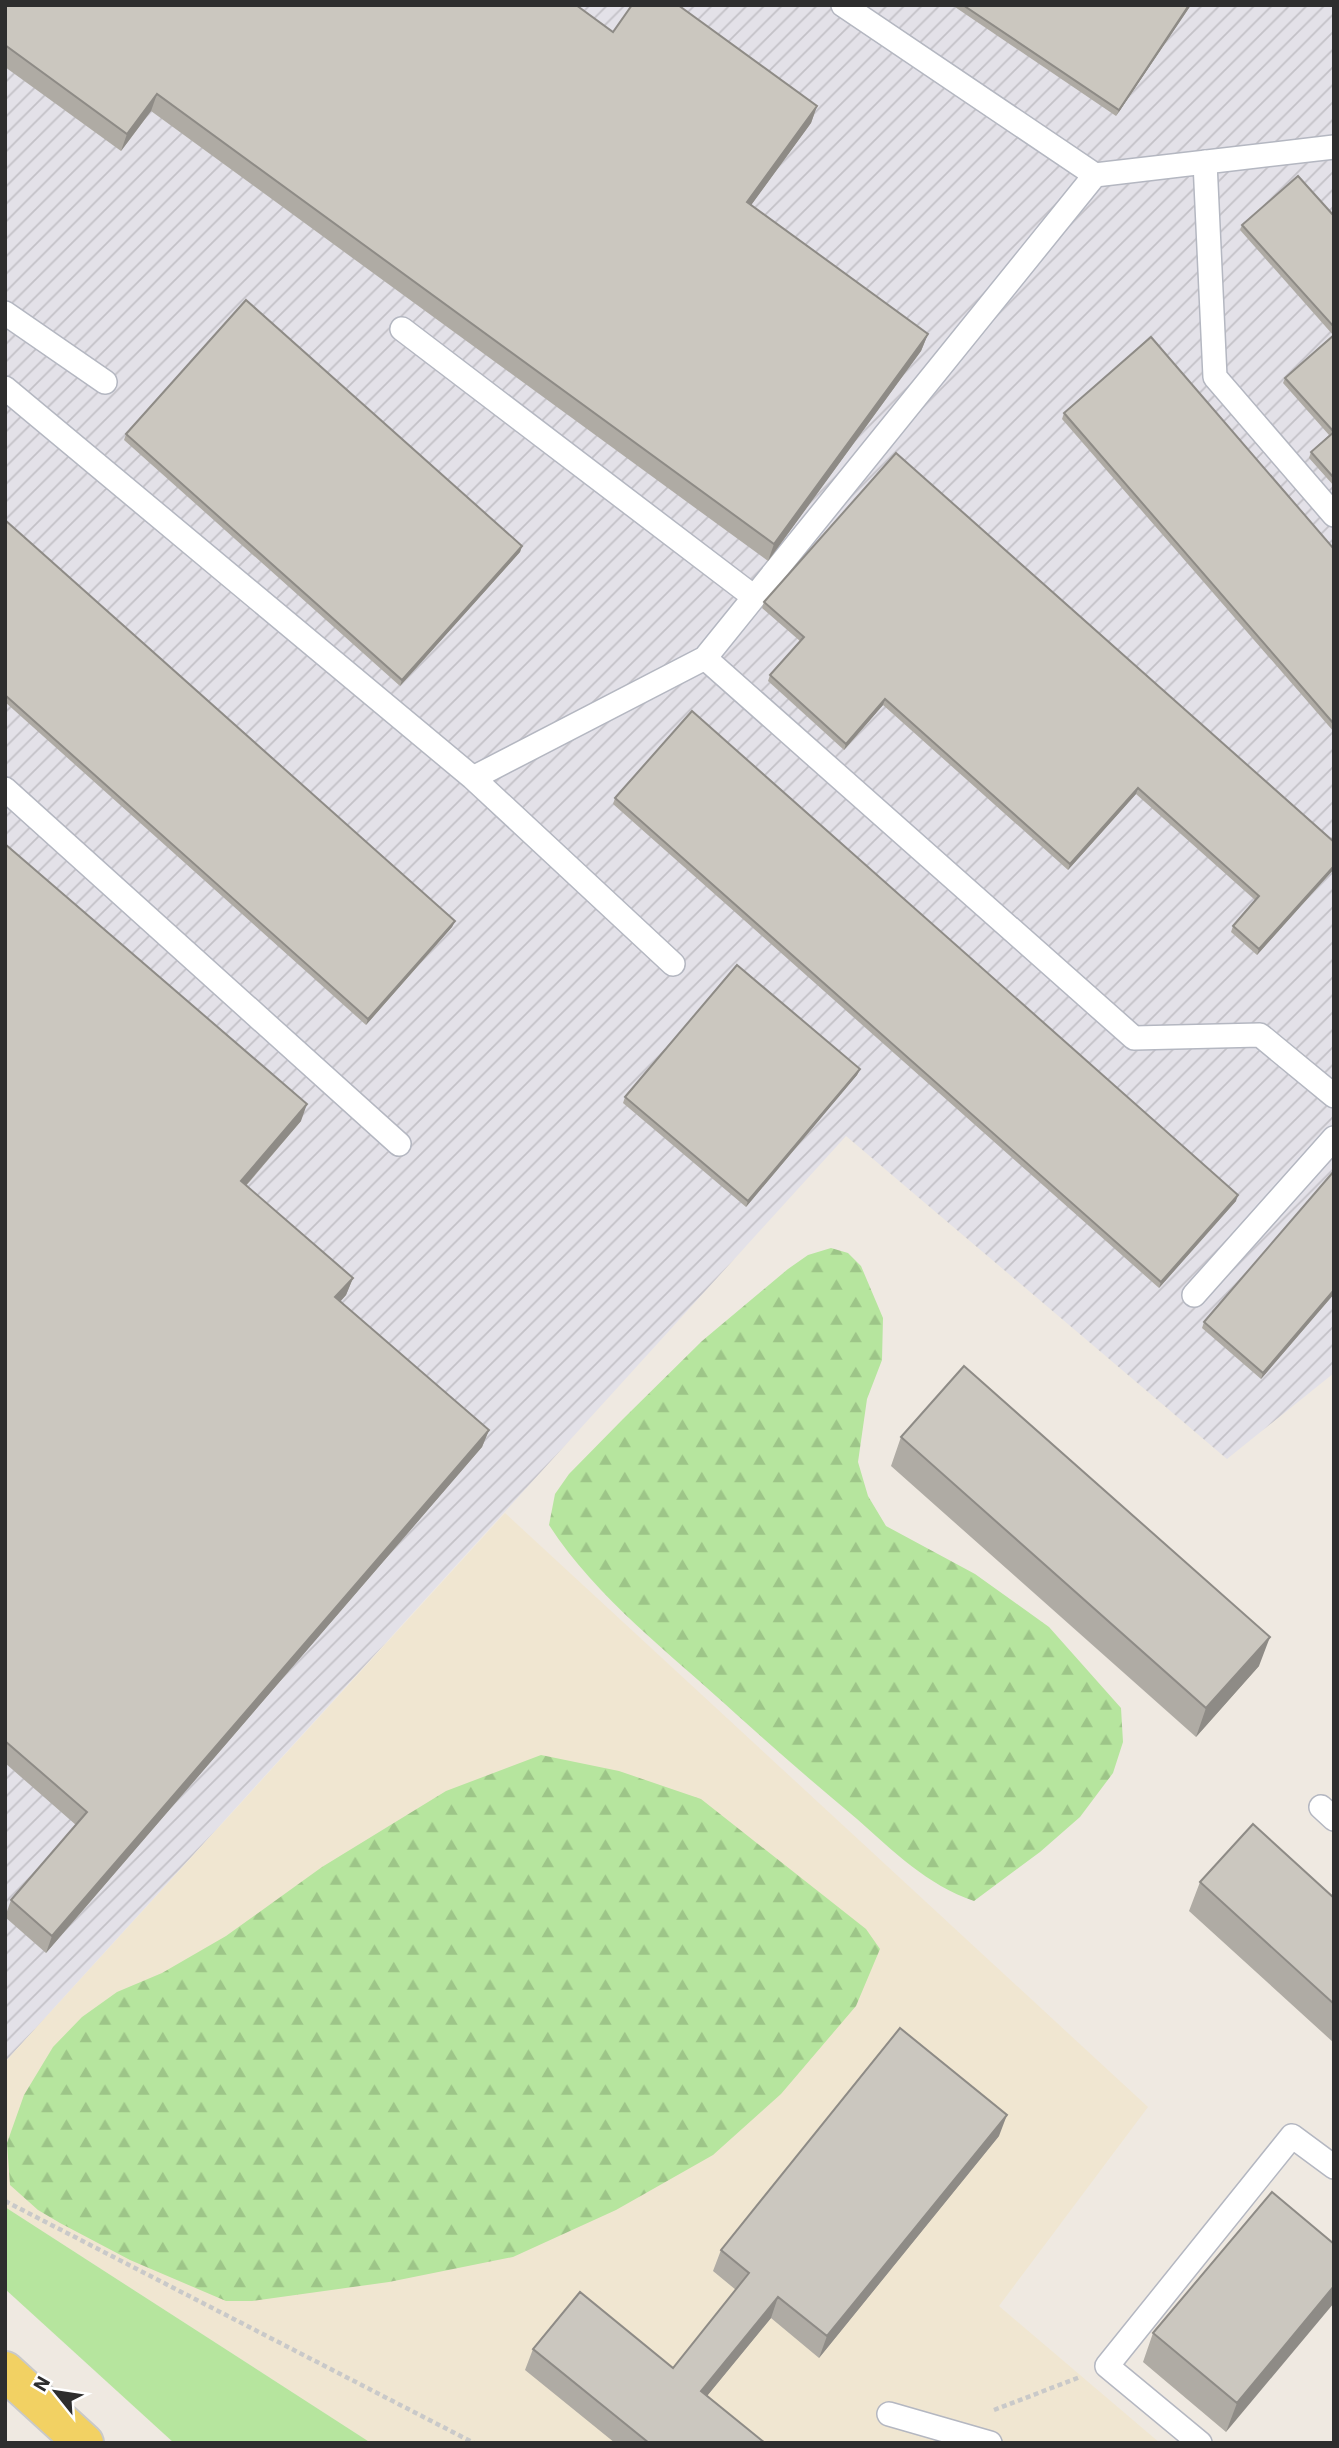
<svg xmlns="http://www.w3.org/2000/svg" width="1339" height="2448" viewBox="0 0 1339 2448" font-family="'IBM Plex Sans',sans-serif">
<defs>
<pattern id="industrial-furrows" width="10" height="10" patternUnits="userSpaceOnUse" patternTransform="scale(1.75)"><rect width="10" height="10" fill="#e3e1e8"/><path d="M-1 1l2-2M0 10L10 0M9 11l2-2" fill="none" stroke="#c3c1c7"/></pattern>
<pattern id="forest-firs" width="22" height="20" patternUnits="userSpaceOnUse" patternTransform="scale(1.75)"><rect width="22" height="20" fill="#b6e59e"/><path d="M5 1l3.5 6h-7zM16 11l3.5 6h-7z" fill="#9dc588"/></pattern>
</defs>
<rect width="100%" height="100%" fill="#efe9e1"/>
<path fill="url(#industrial-furrows)" d="M5,5H1334V1373L1227,1459L846,1136L5,2062Z"/>
<path fill="#f0e6d1" d="M505,1513L1148,2107L999,2306L1160,2443H371L5,2207V2062Z"/>
<path fill="url(#forest-firs)" d="M831,1248L848,1253L861,1266L883,1318L882,1360L867,1399L858,1462L868,1496L886,1526L975,1574L1049,1627L1121,1708L1123,1742L1113,1773L1080,1817L1040,1852L974,1901C927,1885 893,1851 857,1819C816,1785 776,1750 736,1714C671,1654 597,1599 549,1525L555,1494L569,1474L623,1419L702,1341L788,1269L808,1255Z
M541,1755L619,1771L701,1799L866,1929L880,1949L856,2006L781,2094L713,2155L616,2210L513,2257L389,2282L252,2301H226L130,2260L60,2223L38,2210L10,2185L7,2143L24,2095L53,2047L82,2017L117,1992L162,1973L226,1936L322,1867L446,1791Z"/>
<path fill="#b6e59e" d="M5,2207L371,2443H174L5,2289Z"/>
<g fill="none" stroke-linecap="round" stroke-linejoin="round">
<g stroke="#b4b7c1" stroke-width="26">
<path id="service" d="M843,5L1095,175L1334,147
M1205,162L1215,377L1334,515
M1095,175L705,658L1134,1038L1260,1035L1334,1096
M5,313L105,382
M402,329L754,597
M5,388L473,778
M5,789L399,1144
M673,964L473,778L705,658
M1194,1295L1334,1138
M1321,1807L1334,1819
M889,2414L990,2443
M1200,2443L1107,2366L1292,2136L1334,2167"/>
</g>
<g stroke="#c9c9c9" stroke-width="42">
<path id="primary" d="M5,2371L84,2443"/>
</g>
<path stroke="#c9c9c9" stroke-width="4.5" stroke-dasharray="5 3.5" stroke-linecap="butt" d="M5,2201L474,2443
M994,2410L1080,2377"/>
<use href="#service" stroke="#fff" stroke-width="23"/>
<use href="#primary" stroke="#f2d163" stroke-width="38"/>
</g>
<path fill="#afaba4" d="M5,5L613,32L817,106L811,123L751,205L928,334L921,351L768,561L151,111L121,151L5,67Z
M952,5H1191L1116,116Z
M1334,216V486L1309,458L1311,452L1329,435L1283,383L1285,378L1333,335L1240,230L1242,225Z
M1064,413L1334,549V732L1062,419Z
M126,434L522,546L520,552L400,686L124,440Z
M5,520L455,921L452,927L366,1025L5,702Z
M764,602L1334,842V869L1257,955L1231,932L1233,926L1255,900L1136,794L1068,870L883,705L844,750L768,681L770,675L800,641L762,608Z
M615,798L1236,1201L1159,1288L613,804Z
M5,844L301,1121L246,1186L353,1278L346,1295L340,1302L489,1430L482,1447L46,1953L5,1917L11,1900L76,1825L5,1763Z
M860,1069L857,1075L746,1207L623,1103L625,1097Z
M1334,1294L1261,1379L1202,1328L1204,1322Z
M901,1437L1259,1666L1196,1737L891,1466Z
M1200,1882L1334,1898V2043L1189,1911Z
M999,2136L819,2358L771,2318L707,2396L765,2443H615L525,2370L533,2349L673,2368L736,2290L713,2271L721,2250Z
M1334,2244L1226,2432L1143,2362L1153,2333Z"/>
<path fill="#8e8b86" d="M1189,5H1191L1116,116L1119,110Z
M157,94L151,111L121,151L127,134Z
M817,106L811,123L741,219L747,202Z
M928,334L921,351L768,561L774,544Z
M522,546L520,552L400,686L402,680Z
M885,699L883,705L844,750L846,744Z
M1138,788L1136,794L1068,870L1070,864Z
M1334,866V869L1257,955L1259,949Z
M455,921L452,927L366,1025L368,1019Z
M860,1069L857,1075L746,1207L748,1201Z
M307,1104L301,1121L235,1198L241,1181Z
M1238,1195L1236,1201L1159,1288L1161,1282Z
M353,1278L346,1295L329,1314L335,1297Z
M1334,1290V1294L1261,1379L1263,1373Z
M489,1430L482,1447L46,1953L52,1936Z
M1270,1637L1259,1666L1196,1737L1206,1708Z
M1007,2115L999,2136L819,2358L827,2336Z
M1334,2286V2303L1226,2432L1237,2403Z
M778,2297L771,2318L693,2413L701,2391Z"/>
<path fill="#cbc7bf" stroke="#8e8b86" stroke-width="2" d="M5,5H576L613,32L632,5H678L817,106L747,202L928,334L774,544L157,94L127,134L5,45Z
M963,5H1189L1119,110Z
M1298,176L1334,216V327L1242,225Z
M246,300L522,546L402,680L126,434Z
M1334,335V478L1311,452L1334,432L1285,378Z
M1151,337L1334,549V724L1064,413Z
M896,453L1334,842V866L1259,949L1233,926L1259,896L1138,788L1070,864L885,699L846,744L770,675L804,637L764,602Z
M5,520L455,921L368,1019L5,695Z
M692,711L1238,1195L1161,1282L615,798Z
M5,844L307,1104L241,1181L353,1278L335,1297L489,1430L52,1936L11,1900L87,1812L5,1741Z
M737,965L860,1069L748,1201L625,1097Z
M1334,1171V1290L1263,1373L1204,1322Z
M964,1366L1270,1637L1206,1708L901,1437Z
M1253,1824L1334,1898V2004L1200,1882Z
M900,2028L1007,2115L827,2336L778,2297L701,2391L765,2443H649L533,2349L580,2292L673,2368L749,2273L721,2250Z
M1272,2192L1334,2244V2286L1237,2403L1153,2333Z"/>
<rect width="1339" height="2448" fill="none" stroke="#2e2e2e" stroke-width="14"/>
<g transform="translate(56 2392) rotate(300)" stroke="#ffffff" stroke-width="5" paint-order="stroke">
<path d="M0-5L12 26L0 18L-12 26Z" fill="#2e2e2e"/>
<text y="-10" font-size="19" font-weight="bold" text-anchor="middle" fill="#2e2e2e">N</text>
</g>
</svg>
